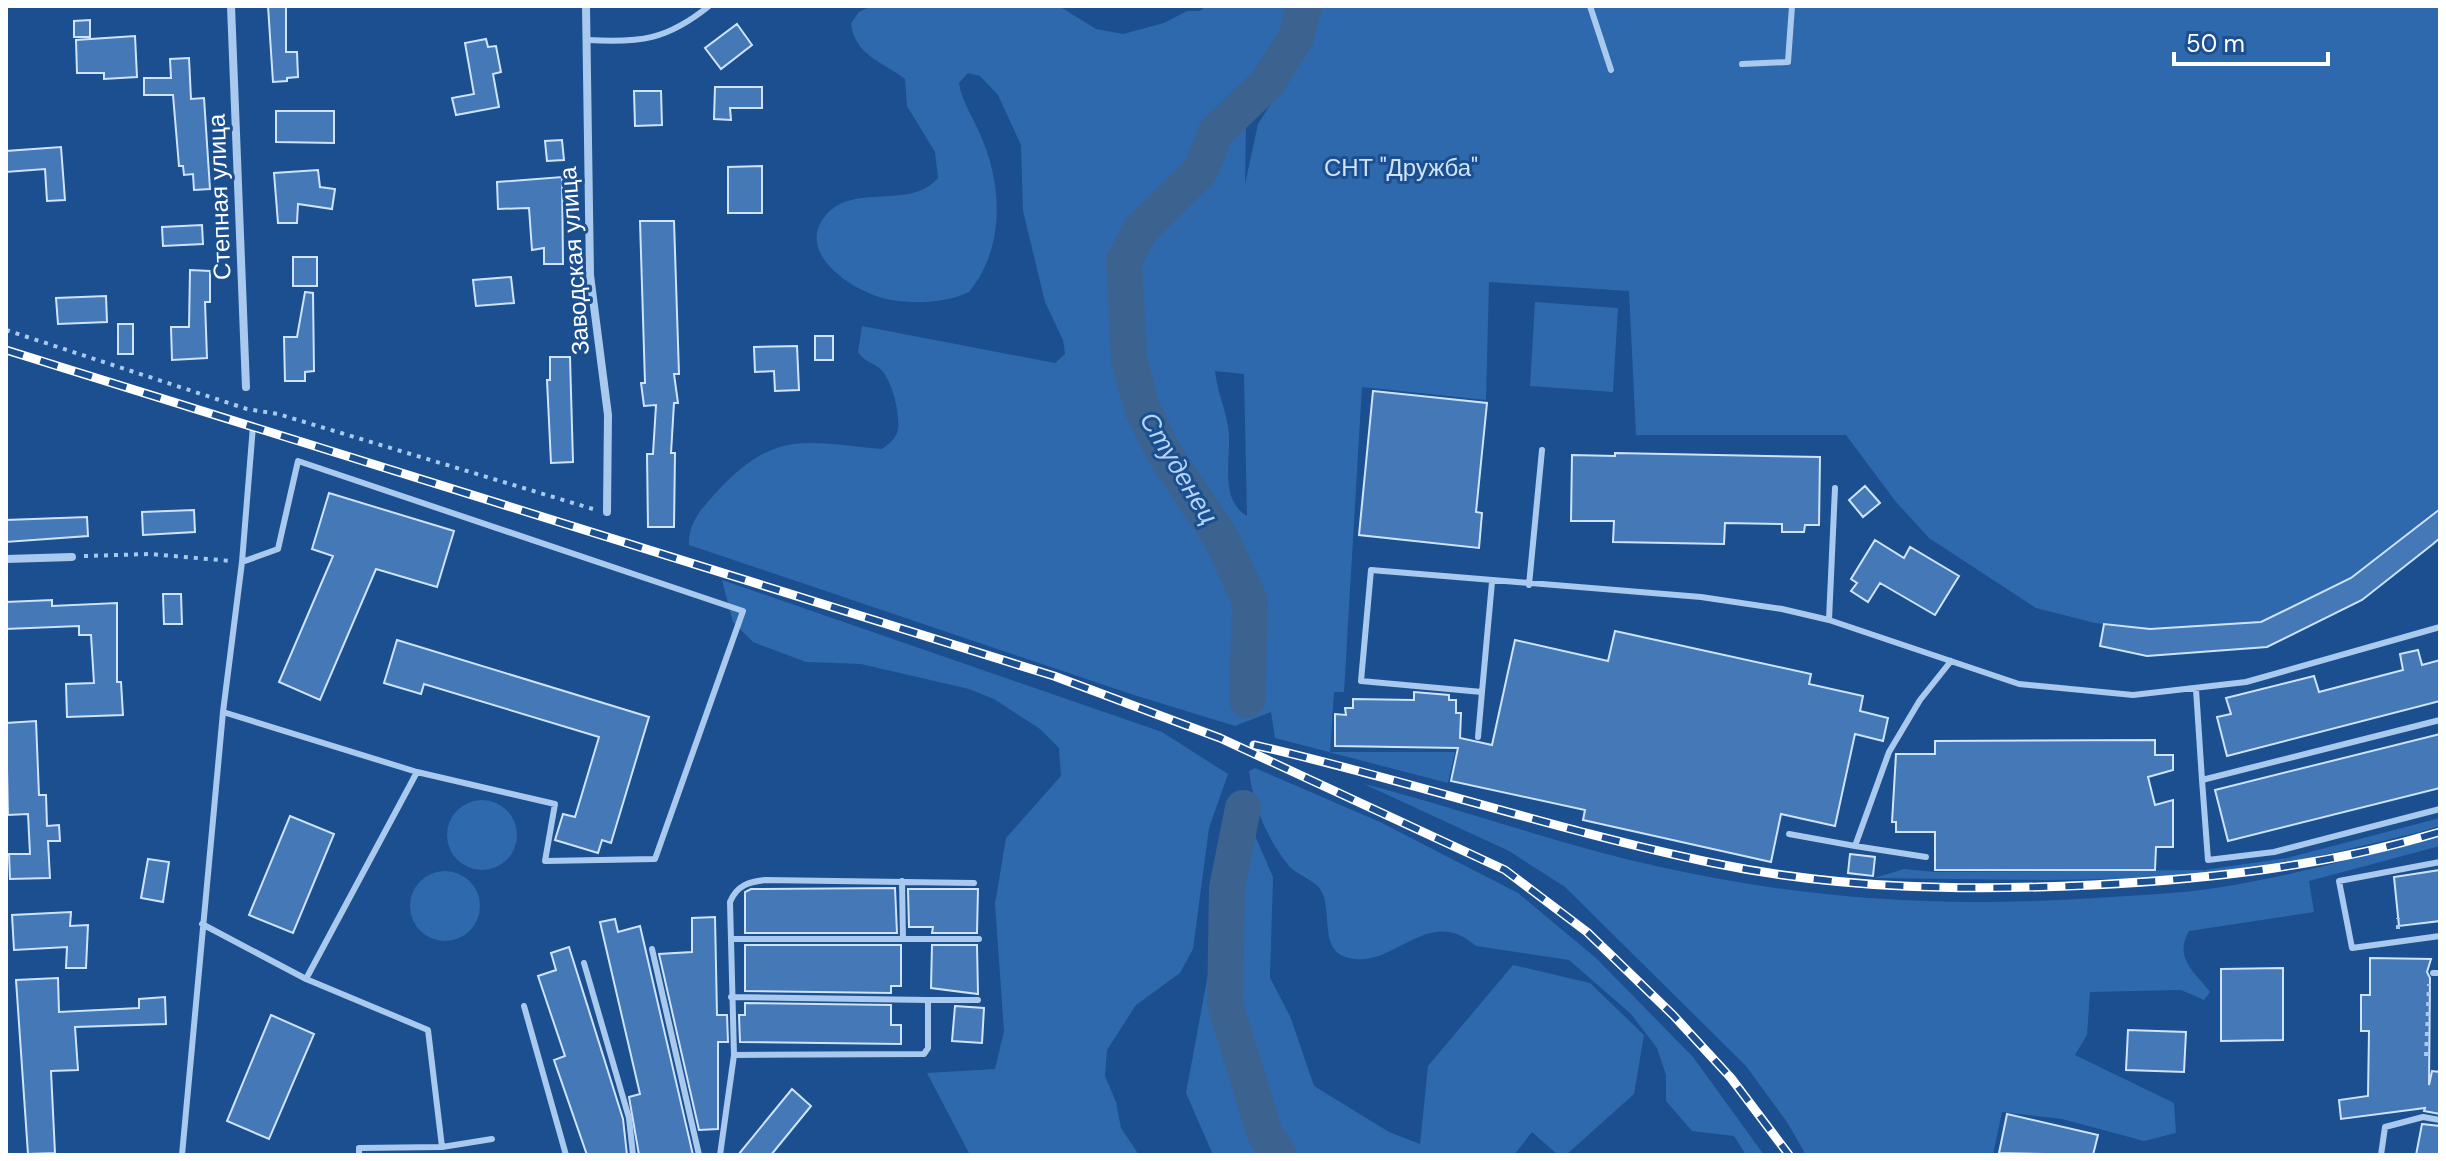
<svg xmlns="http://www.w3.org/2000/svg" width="2446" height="1161" viewBox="0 0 2446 1161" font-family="'DM Sans',sans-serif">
<rect width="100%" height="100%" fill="#1b4f8f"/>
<path fill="#2e69ad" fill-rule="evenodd" d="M871,6H1059L1096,29L1123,34L1164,23L1187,11H1200L1206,6H1315L1246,124L1245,184L1258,124L1293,69L1321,6H2440V507L2351,578L2261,622L2150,629L2095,623L2036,608L1929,538L1896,502L1846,435H1636L1629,291L1489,282L1486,400L1362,387L1344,692H1334L1330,752H1455L1448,783L1275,738L1271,712L1235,726L1134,695L689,545C688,525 700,510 713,496C773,430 800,441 882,449C890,443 896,439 898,429C900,413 892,377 878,367C869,361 865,362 858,352L862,326L1055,363L1065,354L1063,340L1045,302L1023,211L1021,145L998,95L980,76L968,73L959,83C962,102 973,117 980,134C1003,185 1005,248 969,292C945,303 918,304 891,300C859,295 792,255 826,215C855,182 909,211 938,178L935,152L907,106L905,79C883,62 854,55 851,23L859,12ZM1215,371L1244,374L1247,516C1217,498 1233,455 1228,426C1225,408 1217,390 1215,371Z
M1535,302L1618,308L1613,392L1530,386Z
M722,580L1162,732L1228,774L1209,828L1193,949L1180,973L1136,1005L1107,1050L1105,1076L1116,1102L1121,1128L1139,1155H970L927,1073L995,1069L1004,1031L995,904L1006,838L1061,776L1059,748L1040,729L994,699L969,689L861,664L806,662L753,642L733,622Z
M1255,768L1380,822L1518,893L1596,958L1693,1057L1764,1155H1746L1734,1136L1692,1131L1666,1101V1075L1657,1048L1631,1014L1569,960L1476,946C1427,902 1392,973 1345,957C1320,948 1332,914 1322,892C1316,880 1298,876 1289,866C1266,837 1254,807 1249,771Z
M1364,784C1462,809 1557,844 1656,866C1808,900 1940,908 2095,898C2137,895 2180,894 2222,887C2296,875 2368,855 2440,835V846L2309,881L2314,912L2189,931C2173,959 2196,973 2210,992L2204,1000L2181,990L2090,992L2087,1035L2075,1055L2174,1103L2176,1133L2144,1141L2062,1119L2002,1112L1993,1155H1806L1787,1122L1746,1066L1565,887L1509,851Z
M447 835a35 35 0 1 1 70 0a35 35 0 1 1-70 0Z
M1243,808L1273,877L1270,978L1290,1016L1314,1086L1389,1132L1420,1144L1428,1066L1513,965L1590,983L1644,1035L1634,1094L1566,1155H1558L1532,1132L1514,1155H1213L1186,1093L1209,969L1213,867Z
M2440,818V826L2420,832C2355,847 2289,866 2223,872C2108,884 1990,879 1874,878L1904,869L1935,872L2204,870L2287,858Z
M410 906a35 35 0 1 1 70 0a35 35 0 1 1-70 0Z"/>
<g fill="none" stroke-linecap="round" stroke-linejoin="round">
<path stroke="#3c6290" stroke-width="36" d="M1247,700L1250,601L1221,538L1164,453L1142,408L1129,360L1124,261L1140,230L1201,170L1216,132L1267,83L1296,38L1304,6
M1243,808L1227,888L1225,1004L1265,1134L1279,1155"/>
</g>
<path fill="#4478b7" stroke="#cfe3fa" stroke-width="2" d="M268,6H286V52H297L298,77L287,78V81L273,82Z
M90,20V37H74V21Z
M737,24L752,45L721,69L705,48Z
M135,36L137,77L104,79V73H77L76,40Z
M486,39L488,47L496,46L501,72L493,74L499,107L456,115L452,98L474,94L465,43Z
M189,58L191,99L204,98L210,189L194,190L193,174L184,175L183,166H179L173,95H144V78H171L170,59Z
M715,87H762V108H730L731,120L714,119Z
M634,91H661L662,125L635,126Z
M276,111H334V143L276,142Z
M562,140L564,160L547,161L545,141Z
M61,147L65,200L47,201L45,169L6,172V151Z
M762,166V213H728V167Z
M318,170L320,187L335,189L332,209L298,204L297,223H278L274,173Z
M562,177L563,264H544V248L532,250L529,208L498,209L497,182Z
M640,221H674L679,374H674L678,403H674L671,453H675L674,527H648L647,454H653L656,405L644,406L641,383H645Z
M202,225L203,244L163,246L162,227Z
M293,257H317V286H293Z
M190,270L210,271V302H205L207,358L172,360L171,327H189Z
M511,277L514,303L476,306L473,280Z
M305,292L313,293L314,371L305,372V381H285L284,337H297Z
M106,296L107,322L58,324L56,298Z
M118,324H133V354H118Z
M815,336H833V360H815Z
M797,346L799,390L775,391L774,371L755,372L754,347Z
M550,357H570L573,462L551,463L547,380H550Z
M1373,391L1487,403L1476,512L1482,513L1479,548L1359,535Z
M1615,453L1820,457L1819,525H1805L1804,532H1782V524L1725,523L1724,544L1613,542L1614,521H1571L1572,455L1615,456Z
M1865,486L1880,503L1863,517L1849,500Z
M329,493L454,531L437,587L376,569L320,700L279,682L333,556L312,549Z
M2440,509V538L2433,544L2362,600L2267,647L2147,656L2100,646L2104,624L2150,629L2261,622L2351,578Z
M194,510L195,532L143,535L142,512Z
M87,517L88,536L6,542V520Z
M1875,540L1904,558L1910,547L1959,576L1935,615L1880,583L1868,602L1851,591L1857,583L1851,579Z
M163,594H181L182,624H164Z
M52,600V606L117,603V682H121L123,715L67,717L66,684L94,683L91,635H79V626L6,629V602Z
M1615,631L1811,674L1809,684L1863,696L1860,711L1888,718L1883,741L1855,734L1835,826L1781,814L1771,862L1583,820L1585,810L1451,781L1458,748L1335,746V714L1346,715L1345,708H1353V699L1414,700V692L1449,695V700H1456V713H1461L1460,738L1492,745L1515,640L1608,661Z
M397,640L649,717L611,843L602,840L598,853L555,840L563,814L575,817L599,737L424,684L421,694L384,683Z
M2418,650L2422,665L2440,660V701L2227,756L2217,717L2231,714L2226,698L2314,676L2319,692L2403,670L2400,654Z
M36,721L39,795H46L47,826L59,825L60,841H48L50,878L10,879L9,854H30L28,814L8,815L6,723Z
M2440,734V788L2228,841L2215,790Z
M2155,740V755H2173V770L2148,777L2155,805L2173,800V847H2156L2155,870H1935V832H1896V822H1892L1896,754H1935V741Z
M290,816L334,834L293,933L249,915Z
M1850,854L1875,857L1873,876L1848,873Z
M148,859L169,862L163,902L141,898Z
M2440,870V921L2399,926L2394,877Z
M751,889L895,888L897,933H745V892Z
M908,889H978L977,933H932L933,927H909Z
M71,912L70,926L88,925L86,968H66L67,947L14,950L12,915Z
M715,917L717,1015H727L728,1042H718V1129L699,1130L659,954L692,952V918Z
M615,919L618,932L640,926L693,1155H639L629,1097L640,1094L600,922Z
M745,945H901V986H891V993L745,991Z
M932,945H977L978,994L931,988Z
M569,947L623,1119L627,1155H587L554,1060L565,1056L538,976L556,970L551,953Z
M2370,958L2431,959L2427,972L2430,978L2429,1085L2432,1071L2440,1072V1114L2424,1111L2425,1108L2341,1119L2339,1100L2368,1096L2369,1031H2361V995H2370Z
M2283,968V1040L2221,1041V969Z
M58,978L59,1012L139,1008V999L165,997L166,1024L75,1027L78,1070L51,1071L55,1153L28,1154L16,980Z
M745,1003L891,1005V1025H901V1044L740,1042L739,1015H745Z
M955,1006L984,1008L982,1043L952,1041Z
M271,1015L314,1034L269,1139L227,1121Z
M2128,1030L2186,1032L2184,1072L2126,1070Z
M792,1089L811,1106L771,1155H738Z
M2007,1114L2098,1135L2093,1155L1999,1153Z
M2422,1124L2440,1126V1155H2416Z"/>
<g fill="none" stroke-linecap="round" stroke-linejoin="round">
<path stroke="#a9c9ee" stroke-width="4" stroke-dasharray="4 6" stroke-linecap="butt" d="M6,330L247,409L278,414L593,509
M84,556L150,554L231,561
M2398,929V918
M2426,1056L2429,984"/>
<path stroke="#a9c9ee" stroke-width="6" d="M1590,6L1611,70
M588,40C640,43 667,40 709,6
M1742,64L1788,62L1792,6
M242,562L278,549L298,461L743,611L655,859L545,861L555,804L417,772
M1492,582L1482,692L1361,681L1371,570L1701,597L1782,609L1829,620L2019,684L2133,695L2246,682L2440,627
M1529,585L1542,450
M1829,620L1835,488
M2196,689L2202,780L2440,720
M223,712L242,562L253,426
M1478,737L1482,692
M2202,780L2208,860L2274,852L2440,809
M1789,834L1855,846
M1926,857L1855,846L1889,752L1920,700L1951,661
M2440,862L2339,881L2352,948L2440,936
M902,881L903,939
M202,924L306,979
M731,939H979
M652,949L699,1155
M584,963L629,1118L633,1155
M2433,973H2440
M731,997L928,1000V1048L924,1054L734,1055
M928,1000H978
M524,1006L566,1155
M182,1155L223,712L417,772L306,979L428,1030L442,1147L492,1139
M359,1155V1148L442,1147
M720,1155L734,1055L730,902C737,885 749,882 765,880L974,883
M2381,1155L2385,1127L2423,1117L2440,1120"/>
<path stroke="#a9c9ee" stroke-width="8" d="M231,6L246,387
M586,6L590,275L608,415L607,512
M6,559L72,557"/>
<g stroke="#fff" stroke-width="9">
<path id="rail" d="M6,350L1054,676L1220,738L1505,870L1587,932L1673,1015L1731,1078L1789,1155
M1254,745C1408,780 1558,831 1713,863C1839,889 1965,891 2093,885C2210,879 2327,866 2440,832"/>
</g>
<use href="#rail" stroke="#1b4f8f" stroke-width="6" stroke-dasharray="18" stroke-linecap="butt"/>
</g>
<g text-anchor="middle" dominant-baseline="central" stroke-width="6" stroke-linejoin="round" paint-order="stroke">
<g font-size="24" fill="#cfe3fa" stroke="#1b4f8f">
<text x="1401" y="167">СНТ "Дружба"</text>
</g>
<g font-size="24" fill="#fff" stroke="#1b4f8f">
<text transform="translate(219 197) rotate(-92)">Степная улица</text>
<text transform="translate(574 261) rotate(-94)">Заводская улица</text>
</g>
<g font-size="26" font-style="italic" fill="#b5d3f5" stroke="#1b4f8f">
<text transform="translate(1179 468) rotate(59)">Студенец</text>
</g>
</g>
<rect width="2446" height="1161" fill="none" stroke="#ffffff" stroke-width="16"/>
<path d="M2174 52v12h154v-12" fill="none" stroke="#ffffff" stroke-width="4"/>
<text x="2186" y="52" font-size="24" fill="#ffffff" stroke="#1b4f8f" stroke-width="6" paint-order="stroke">50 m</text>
</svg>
